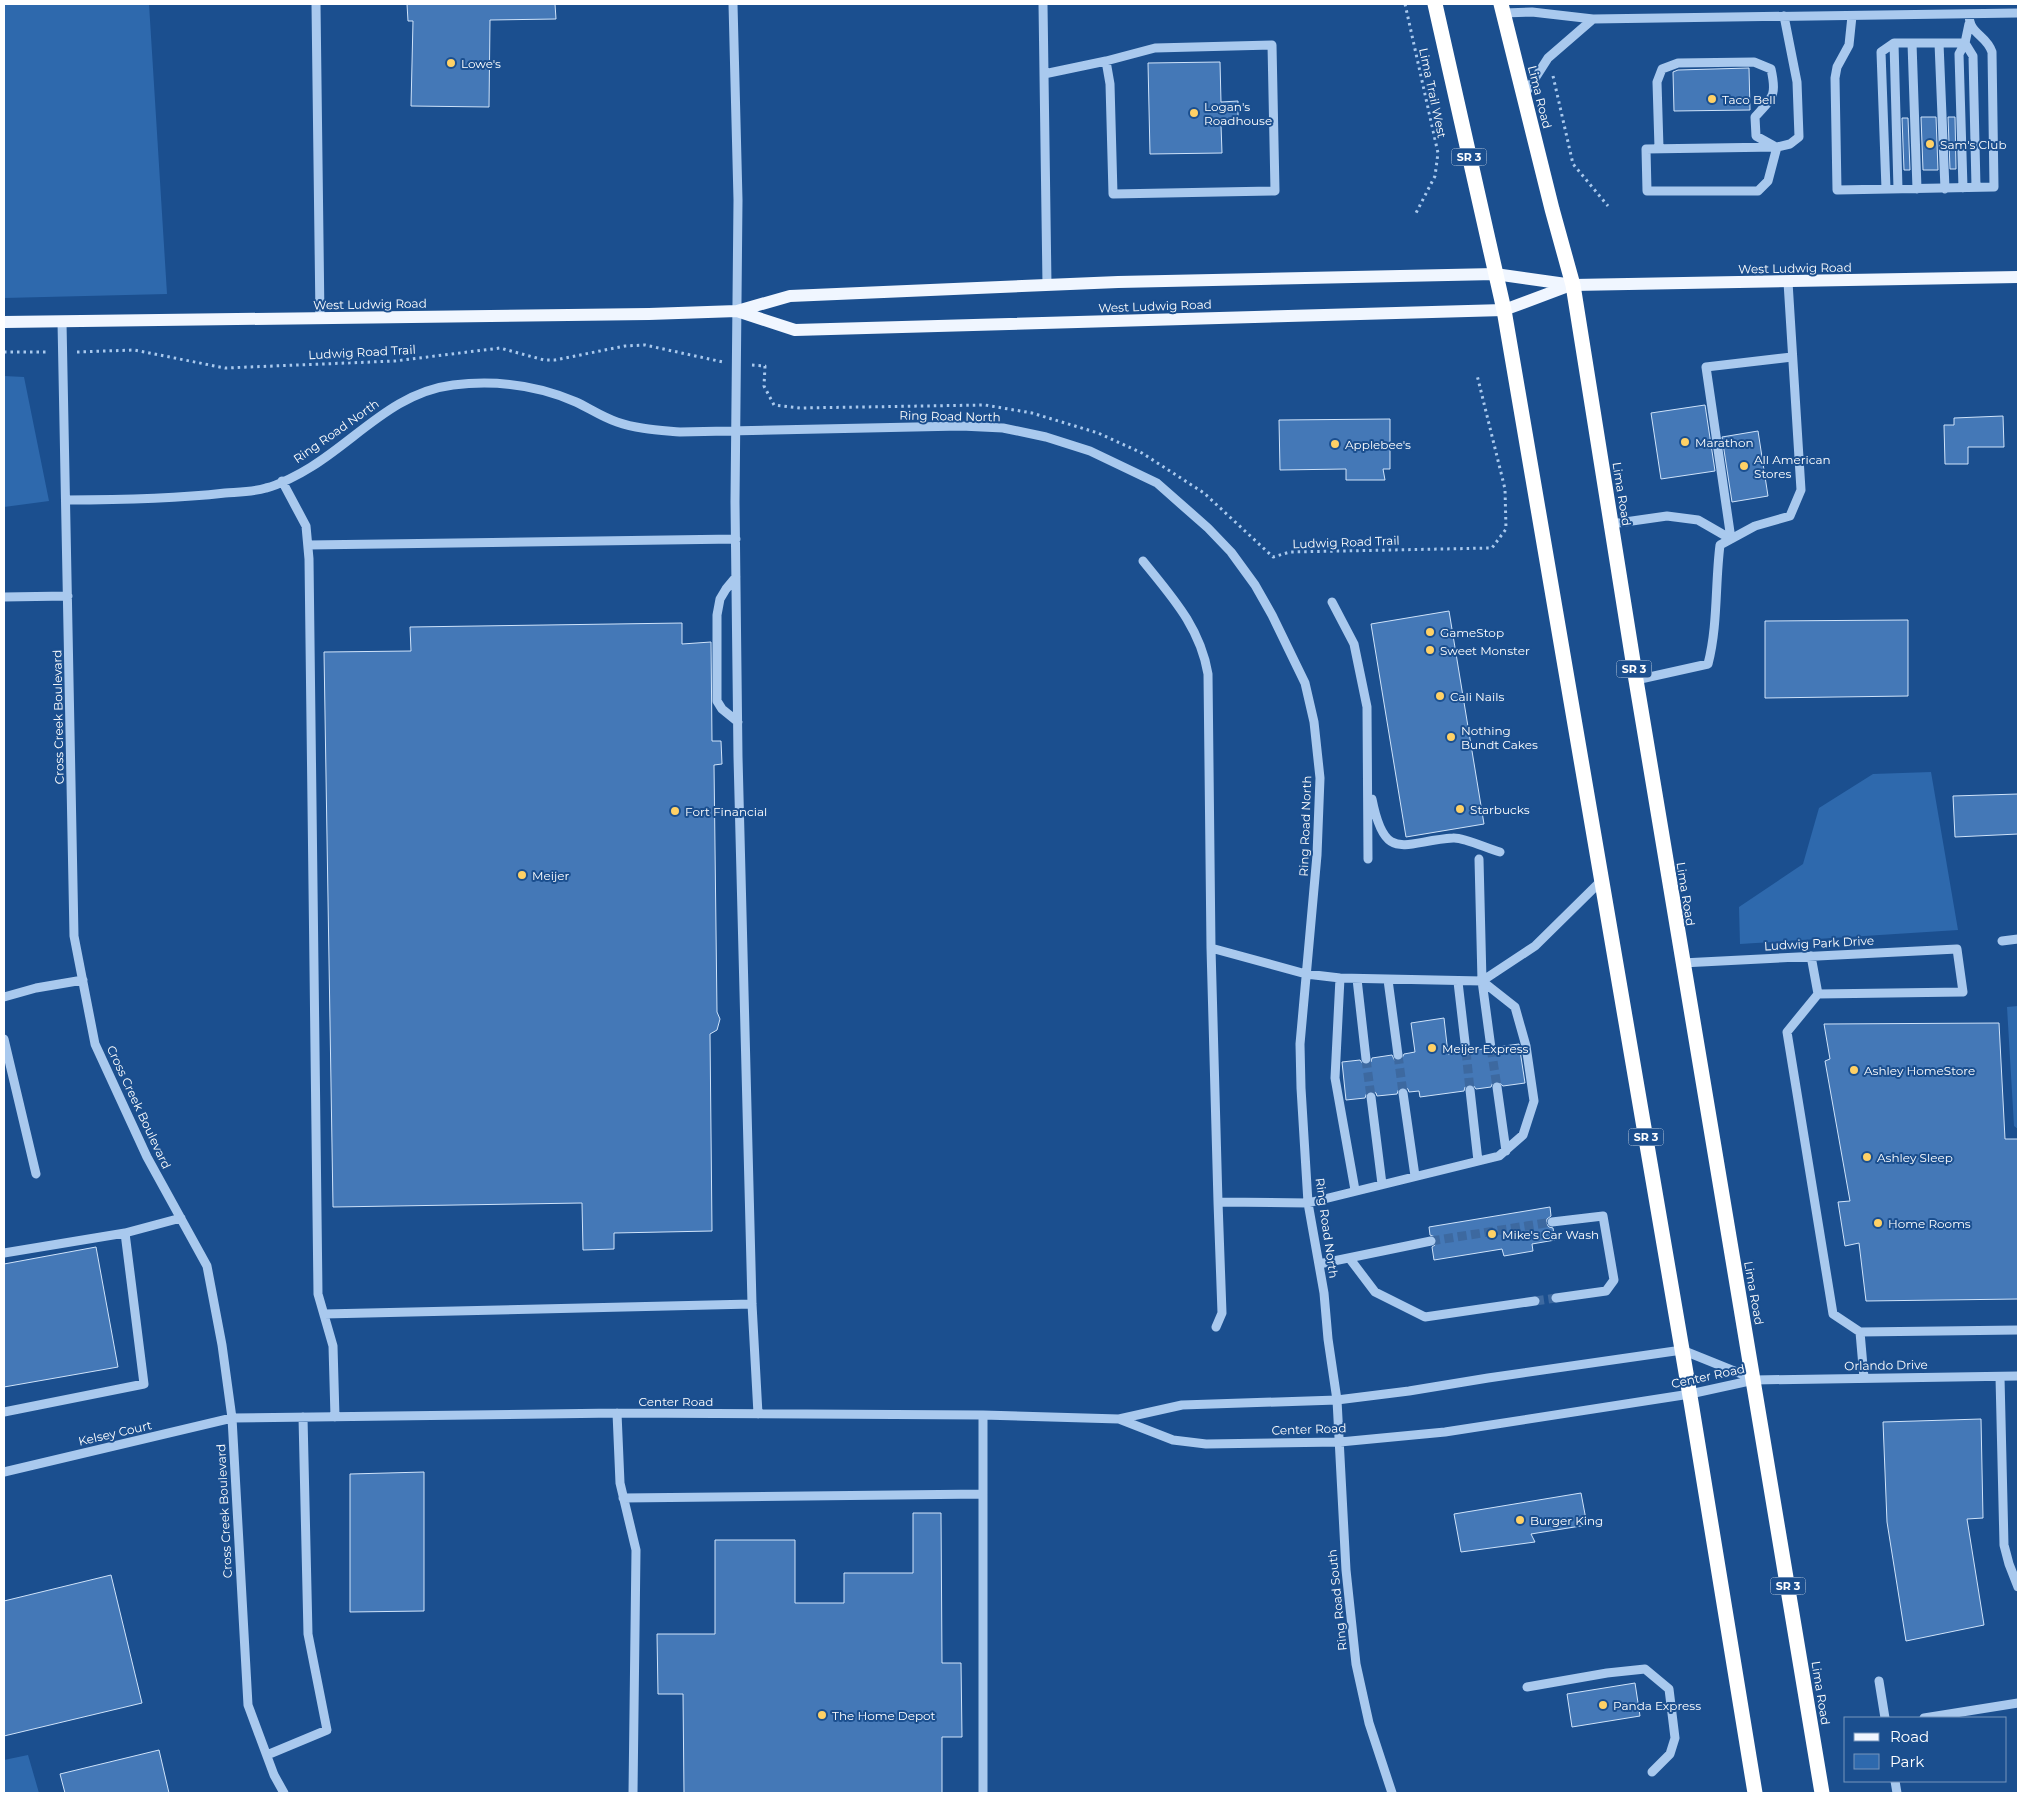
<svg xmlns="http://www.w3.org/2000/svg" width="2022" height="1797" viewBox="0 0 2022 1797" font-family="Montserrat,sans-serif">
<rect width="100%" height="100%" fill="#1b4f8f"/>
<path fill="#2e69ad" d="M4,4H149L167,294L4,298Z
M4,376L24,377L49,501L4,507Z
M1931,772L1958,930L1740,944L1739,907L1803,864L1819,808L1873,774Z
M2018,1006V1129L2014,1126L2007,1007Z
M28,1755L39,1793H4V1760Z"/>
<path fill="#4478b7" stroke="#cfe3fa" d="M407,4H555L556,19L490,20L489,107L411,106L413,21H408Z
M1220,62L1221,102L1238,101V124L1221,125L1222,153L1150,154L1148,63Z
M1749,68L1750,110L1674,111L1673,72L1678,70Z
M1921,117H1936L1938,170H1923Z
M1948,117H1955L1956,169H1950Z
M1902,118H1908L1910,170H1904Z
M1705,405L1715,471L1661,479L1651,413Z
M2003,416L2004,447H1968V464H1945L1944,425H1954V418Z
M1390,419V469H1383L1385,480H1346V469L1280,470L1279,420Z
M1758,431L1768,496L1732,502L1722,437Z
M1449,611L1484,824L1406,837L1371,624Z
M1908,620V696L1765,698V621Z
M682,623V644L711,642L712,741H721L722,764L714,765L717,1012L720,1019L717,1030L710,1034L712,1231L614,1233V1249L583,1250L582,1203L333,1207L324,652L411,651L410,627Z
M2018,794V834L1955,837L1953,796Z
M1444,1018L1448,1054L1460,1052L1463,1056L1467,1057L1471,1054L1472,1050L1485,1049L1486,1052L1491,1054L1495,1053L1497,1047L1519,1044L1525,1083L1503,1086L1497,1081L1493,1082L1491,1087L1476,1089L1473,1085L1469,1084L1465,1087L1464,1091L1420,1097L1419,1091L1409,1092L1408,1089L1403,1087L1399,1088L1397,1094L1377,1096L1376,1093L1371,1091L1367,1092L1365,1098L1346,1100L1342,1062L1360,1060L1363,1064L1367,1065L1371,1062L1372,1058L1392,1055L1395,1061L1401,1060L1404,1054L1415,1052L1411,1023Z
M1999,1023L2005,1139H2018V1299L1866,1301L1859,1243L1845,1246L1838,1202L1850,1201L1825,1061L1830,1059L1824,1024Z
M1550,1207L1551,1216L1547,1219L1546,1223L1549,1227L1553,1228L1555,1240L1532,1244L1533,1251L1504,1256L1502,1249L1434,1260L1432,1247L1435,1245L1437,1240L1435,1237L1430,1235L1429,1227Z
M96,1247L118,1367L4,1387V1264Z
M1981,1419L1983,1518L1967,1519L1984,1625L1906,1641L1887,1522L1883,1422Z
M424,1472V1611L350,1612V1474Z
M1581,1493L1587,1525L1531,1534L1535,1542L1461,1552L1454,1514Z
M913,1513H941L942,1663H961L962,1737H942V1793H684L683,1694H658L657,1634H715V1540H795V1603H844V1573H913Z
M111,1575L142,1703L4,1736V1601Z
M1635,1683L1640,1716L1572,1727L1567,1694Z
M159,1750L169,1793H65L60,1774Z"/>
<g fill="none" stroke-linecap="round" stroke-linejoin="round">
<path stroke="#3d69a0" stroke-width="9" stroke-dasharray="9 4.5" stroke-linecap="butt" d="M1491,1048L1497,1087
M1466,1051L1470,1090
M1398,1055L1403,1093
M1366,1059L1371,1097
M1431,1241L1552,1222
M1535,1301L1556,1298"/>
<path stroke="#a9c9ee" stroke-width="3" stroke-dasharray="2.5 4" stroke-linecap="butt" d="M1405,4L1438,153L1435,176L1416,213
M1553,76L1573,164L1608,206
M4,352H48
M77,352L134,350L225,368L395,361L500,348L544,360H555L625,346L645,345L723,362
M752,365L765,366L764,386L774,405L800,408L985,405L1032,413L1098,433L1142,453L1204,493L1273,557L1290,552L1492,548L1506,529L1505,489L1477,375"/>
<path stroke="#a9c9ee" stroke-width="9" d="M316,4L320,319
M733,4L738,200L735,502L738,757L752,1304L758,1414
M1043,4L1047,285
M1503,13L1532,12L1593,19L2018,13
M1852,16L1849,45L1837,67L1835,78L1837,190L1994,187L1992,52C1986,34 1969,35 1969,14
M1894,43L1898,189
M1912,43L1917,189
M1939,43L1945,189
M1965,43L1973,56L1976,187
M1044,74L1106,61L1110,84L1113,194L1275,191L1272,45L1155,48L1106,61
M1525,94L1548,58L1593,19
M1777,147L1646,149L1647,191H1758L1768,181L1777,147L1790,144L1799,137L1797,82L1784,16
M1659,148L1657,82L1662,69L1678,63L1754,62L1771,69C1777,96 1773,97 1755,117L1756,136L1774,146
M1963,188L1959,54L1965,43
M1886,189L1881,52L1894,43H1965L1969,24
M62,322L74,936L95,1044L147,1157L207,1266L222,1345L232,1418L248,1705L274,1775L284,1793
M282,481L306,526L309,559L318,1294L333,1346L335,1417
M66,500C119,500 172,499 225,493C238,492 254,492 266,488C279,485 300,474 311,467C358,438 395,392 453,385C495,380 537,385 576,402C589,408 602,417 617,422C637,429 659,430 680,432L961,426L1003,428L1046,437L1090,451L1157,483L1208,528L1231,552L1255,585L1272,615L1305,683L1314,722L1320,778L1317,855L1300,1044L1301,1088L1308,1203L1324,1293L1328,1339L1337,1400L1346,1570L1356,1664L1369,1723L1392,1793
M1611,524L1667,516L1698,520L1731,539
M1731,539L1706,367L1792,357
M308,545L736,539
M1143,561C1172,597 1200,627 1208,674L1211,948L1306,974L1340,978L1482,981L1535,946L1602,880
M736,577L726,589L720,599L717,615V701L722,709L738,722
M4,597L68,596
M1332,602L1354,644L1367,707L1368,859
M1636,680L1708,664C1718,626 1715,584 1720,545L1755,526L1790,516L1801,490L1788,282
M1372,799C1385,865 1404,841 1453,838C1464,837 1488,849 1500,852
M1479,859L1482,981L1491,1048
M2002,941L2018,939
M1211,948L1218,1202L1308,1203L1499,1156L1523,1135L1534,1101L1526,1046L1515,1007L1482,981
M1811,956L1818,994L1787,1032L1833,1314L1860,1332L1864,1378
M1682,963L1957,949L1963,992L1818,994
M1340,978L1335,1078L1355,1190
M1357,979L1366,1059
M1388,980L1398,1055
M1458,982L1466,1051
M4,997L36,988L83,980
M4,1039L36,1174
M1497,1087L1506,1151
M1470,1090L1478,1161
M1403,1093L1415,1176
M1371,1097L1382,1184
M1552,1222L1603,1216L1614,1280L1606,1291L1556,1298
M4,1253L125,1233
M1350,1259L1375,1292L1425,1317L1535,1301
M1319,1264L1431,1241
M324,1314L752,1304
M1216,1327L1222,1313L1218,1202
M1860,1332L2018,1330
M2000,1377L2004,1545L2009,1564L2018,1587
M4,1412L144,1384L125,1233L181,1218
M617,1413L620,1483L636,1550L633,1793
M983,1415V1793
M1119,1419L1173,1440L1206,1444L1340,1442L1445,1432L1690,1394L1754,1380L2018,1376
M4,1472L232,1418L617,1413L983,1415L1119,1419L1182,1405L1337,1400L1409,1391L1488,1378L1682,1350L1754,1379
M623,1498L983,1494
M1879,1681L1885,1718
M1527,1687L1607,1673L1645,1669L1669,1689L1675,1738L1670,1754L1652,1772
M1924,1718L2018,1703
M267,1755L327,1730L308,1634L303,1417
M1895,1781L1897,1793"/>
<path stroke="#f0f6ff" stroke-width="12" d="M737,311L795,330L1504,310L1571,285
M4,322L649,314L737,311L790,296L1118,282L1495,274L1573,285L2018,277"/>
<path stroke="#fff" stroke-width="15" d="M1435,4L1504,310L1691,1402L1755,1793
M1501,4L1552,209L1573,285L1636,680L1822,1793"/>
</g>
<g fill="#ffd166" stroke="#1b4f8f" stroke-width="2">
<circle cx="451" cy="63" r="5"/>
<circle cx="1712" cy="99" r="5"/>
<circle cx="1194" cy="113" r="5"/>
<circle cx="1930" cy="144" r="5"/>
<circle cx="1685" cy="442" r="5"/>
<circle cx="1335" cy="444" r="5"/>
<circle cx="1744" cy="466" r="5"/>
<circle cx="1430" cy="632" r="5"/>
<circle cx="1430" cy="650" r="5"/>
<circle cx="1440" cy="696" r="5"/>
<circle cx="1451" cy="737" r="5"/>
<circle cx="1460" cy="809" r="5"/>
<circle cx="675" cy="811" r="5"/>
<circle cx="522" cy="875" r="5"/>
<circle cx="1432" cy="1048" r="5"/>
<circle cx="1854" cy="1070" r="5"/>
<circle cx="1867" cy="1157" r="5"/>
<circle cx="1878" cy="1223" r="5"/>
<circle cx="1492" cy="1234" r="5"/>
<circle cx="1520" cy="1520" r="5"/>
<circle cx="1603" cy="1705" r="5"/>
<circle cx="822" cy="1715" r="5"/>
</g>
<g text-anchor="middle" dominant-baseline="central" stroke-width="4" stroke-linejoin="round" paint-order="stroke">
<g fill="#1b4f8f" stroke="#bbcadd" stroke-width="1">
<rect x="1451.5" y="148.5" width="35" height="17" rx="4"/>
<rect x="1616.5" y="660.5" width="35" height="17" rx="4"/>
<rect x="1628.5" y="1128.5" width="35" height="17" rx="4"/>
<rect x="1770.5" y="1577.5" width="35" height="17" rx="4"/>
</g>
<g font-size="11" font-weight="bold" fill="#fff">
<text x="1469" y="157">SR 3</text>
<text x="1634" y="669">SR 3</text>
<text x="1646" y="1137">SR 3</text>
<text x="1788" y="1586">SR 3</text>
</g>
<g font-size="12" fill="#fff" stroke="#1b4f8f" text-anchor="start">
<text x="461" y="63">Lowe's</text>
<text x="1722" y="99">Taco Bell</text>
<text x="1204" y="106">Logan's<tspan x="1204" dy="14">Roadhouse</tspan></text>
<text x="1940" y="144">Sam's Club</text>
<text x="1695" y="442">Marathon</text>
<text x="1345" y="444">Applebee's</text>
<text x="1754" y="459">All American<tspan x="1754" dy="14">Stores</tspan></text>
<text x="1440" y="632">GameStop</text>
<text x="1440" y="650">Sweet Monster</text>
<text x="1450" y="696">Cali Nails</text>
<text x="1461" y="730">Nothing<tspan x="1461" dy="14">Bundt Cakes</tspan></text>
<text x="1470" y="809">Starbucks</text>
<text x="685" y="811">Fort Financial</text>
<text x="532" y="875">Meijer</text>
<text x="1442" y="1048">Meijer Express</text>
<text x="1864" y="1070">Ashley HomeStore</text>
<text x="1877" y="1157">Ashley Sleep</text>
<text x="1888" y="1223">Home Rooms</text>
<text x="1502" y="1234">Mike's Car Wash</text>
<text x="1530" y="1520">Burger King</text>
<text x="1613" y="1705">Panda Express</text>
<text x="832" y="1715">The Home Depot</text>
</g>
<g font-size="12" fill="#fff" stroke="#1b4f8f">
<text transform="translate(1433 93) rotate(78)">Lima Trail West</text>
<text transform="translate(1540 97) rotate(76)">Lima Road</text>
<text transform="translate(1795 268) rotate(-1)">West Ludwig Road</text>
<text transform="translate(370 304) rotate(-1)">West Ludwig Road</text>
<text transform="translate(1155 306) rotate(-2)">West Ludwig Road</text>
<text transform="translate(362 352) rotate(-3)">Ludwig Road Trail</text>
<text transform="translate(950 416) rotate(1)">Ring Road North</text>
<text transform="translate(336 431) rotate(-35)">Ring Road North</text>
<text transform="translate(1622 494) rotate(81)">Lima Road</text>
<text transform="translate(1346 542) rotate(-2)">Ludwig Road Trail</text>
<text transform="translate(58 717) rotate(-91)">Cross Creek Boulevard</text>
<text transform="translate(1305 826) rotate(-88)">Ring Road North</text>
<text transform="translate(1686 894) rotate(81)">Lima Road</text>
<text transform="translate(1819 943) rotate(-3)">Ludwig Park Drive</text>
<text transform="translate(139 1107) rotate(65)">Cross Creek Boulevard</text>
<text transform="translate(1327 1228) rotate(82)">Ring Road North</text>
<text transform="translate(1754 1293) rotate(80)">Lima Road</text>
<text transform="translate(1886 1365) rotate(-1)">Orlando Drive</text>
<text transform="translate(1708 1376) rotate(-12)">Center Road</text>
<text x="676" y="1401">Center Road</text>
<text transform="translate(1309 1429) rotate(-2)">Center Road</text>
<text transform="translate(115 1433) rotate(-13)">Kelsey Court</text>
<text transform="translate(224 1511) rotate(-93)">Cross Creek Boulevard</text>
<text transform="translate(1337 1600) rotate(-96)">Ring Road South</text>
<text transform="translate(1821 1693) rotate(81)">Lima Road</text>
</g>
</g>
<rect width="2022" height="1797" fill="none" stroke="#ffffff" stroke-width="10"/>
<rect x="1844" y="1717" width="162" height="65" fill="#1b4f8f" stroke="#7695bc"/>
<rect x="1854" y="1733" width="25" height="8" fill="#f0f6ff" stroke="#7695bc"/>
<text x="1890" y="1742" font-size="15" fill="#ffffff">Road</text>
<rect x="1854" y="1754" width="25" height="15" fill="#2e69ad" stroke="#7695bc"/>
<text x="1890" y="1767" font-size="15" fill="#ffffff">Park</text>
</svg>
